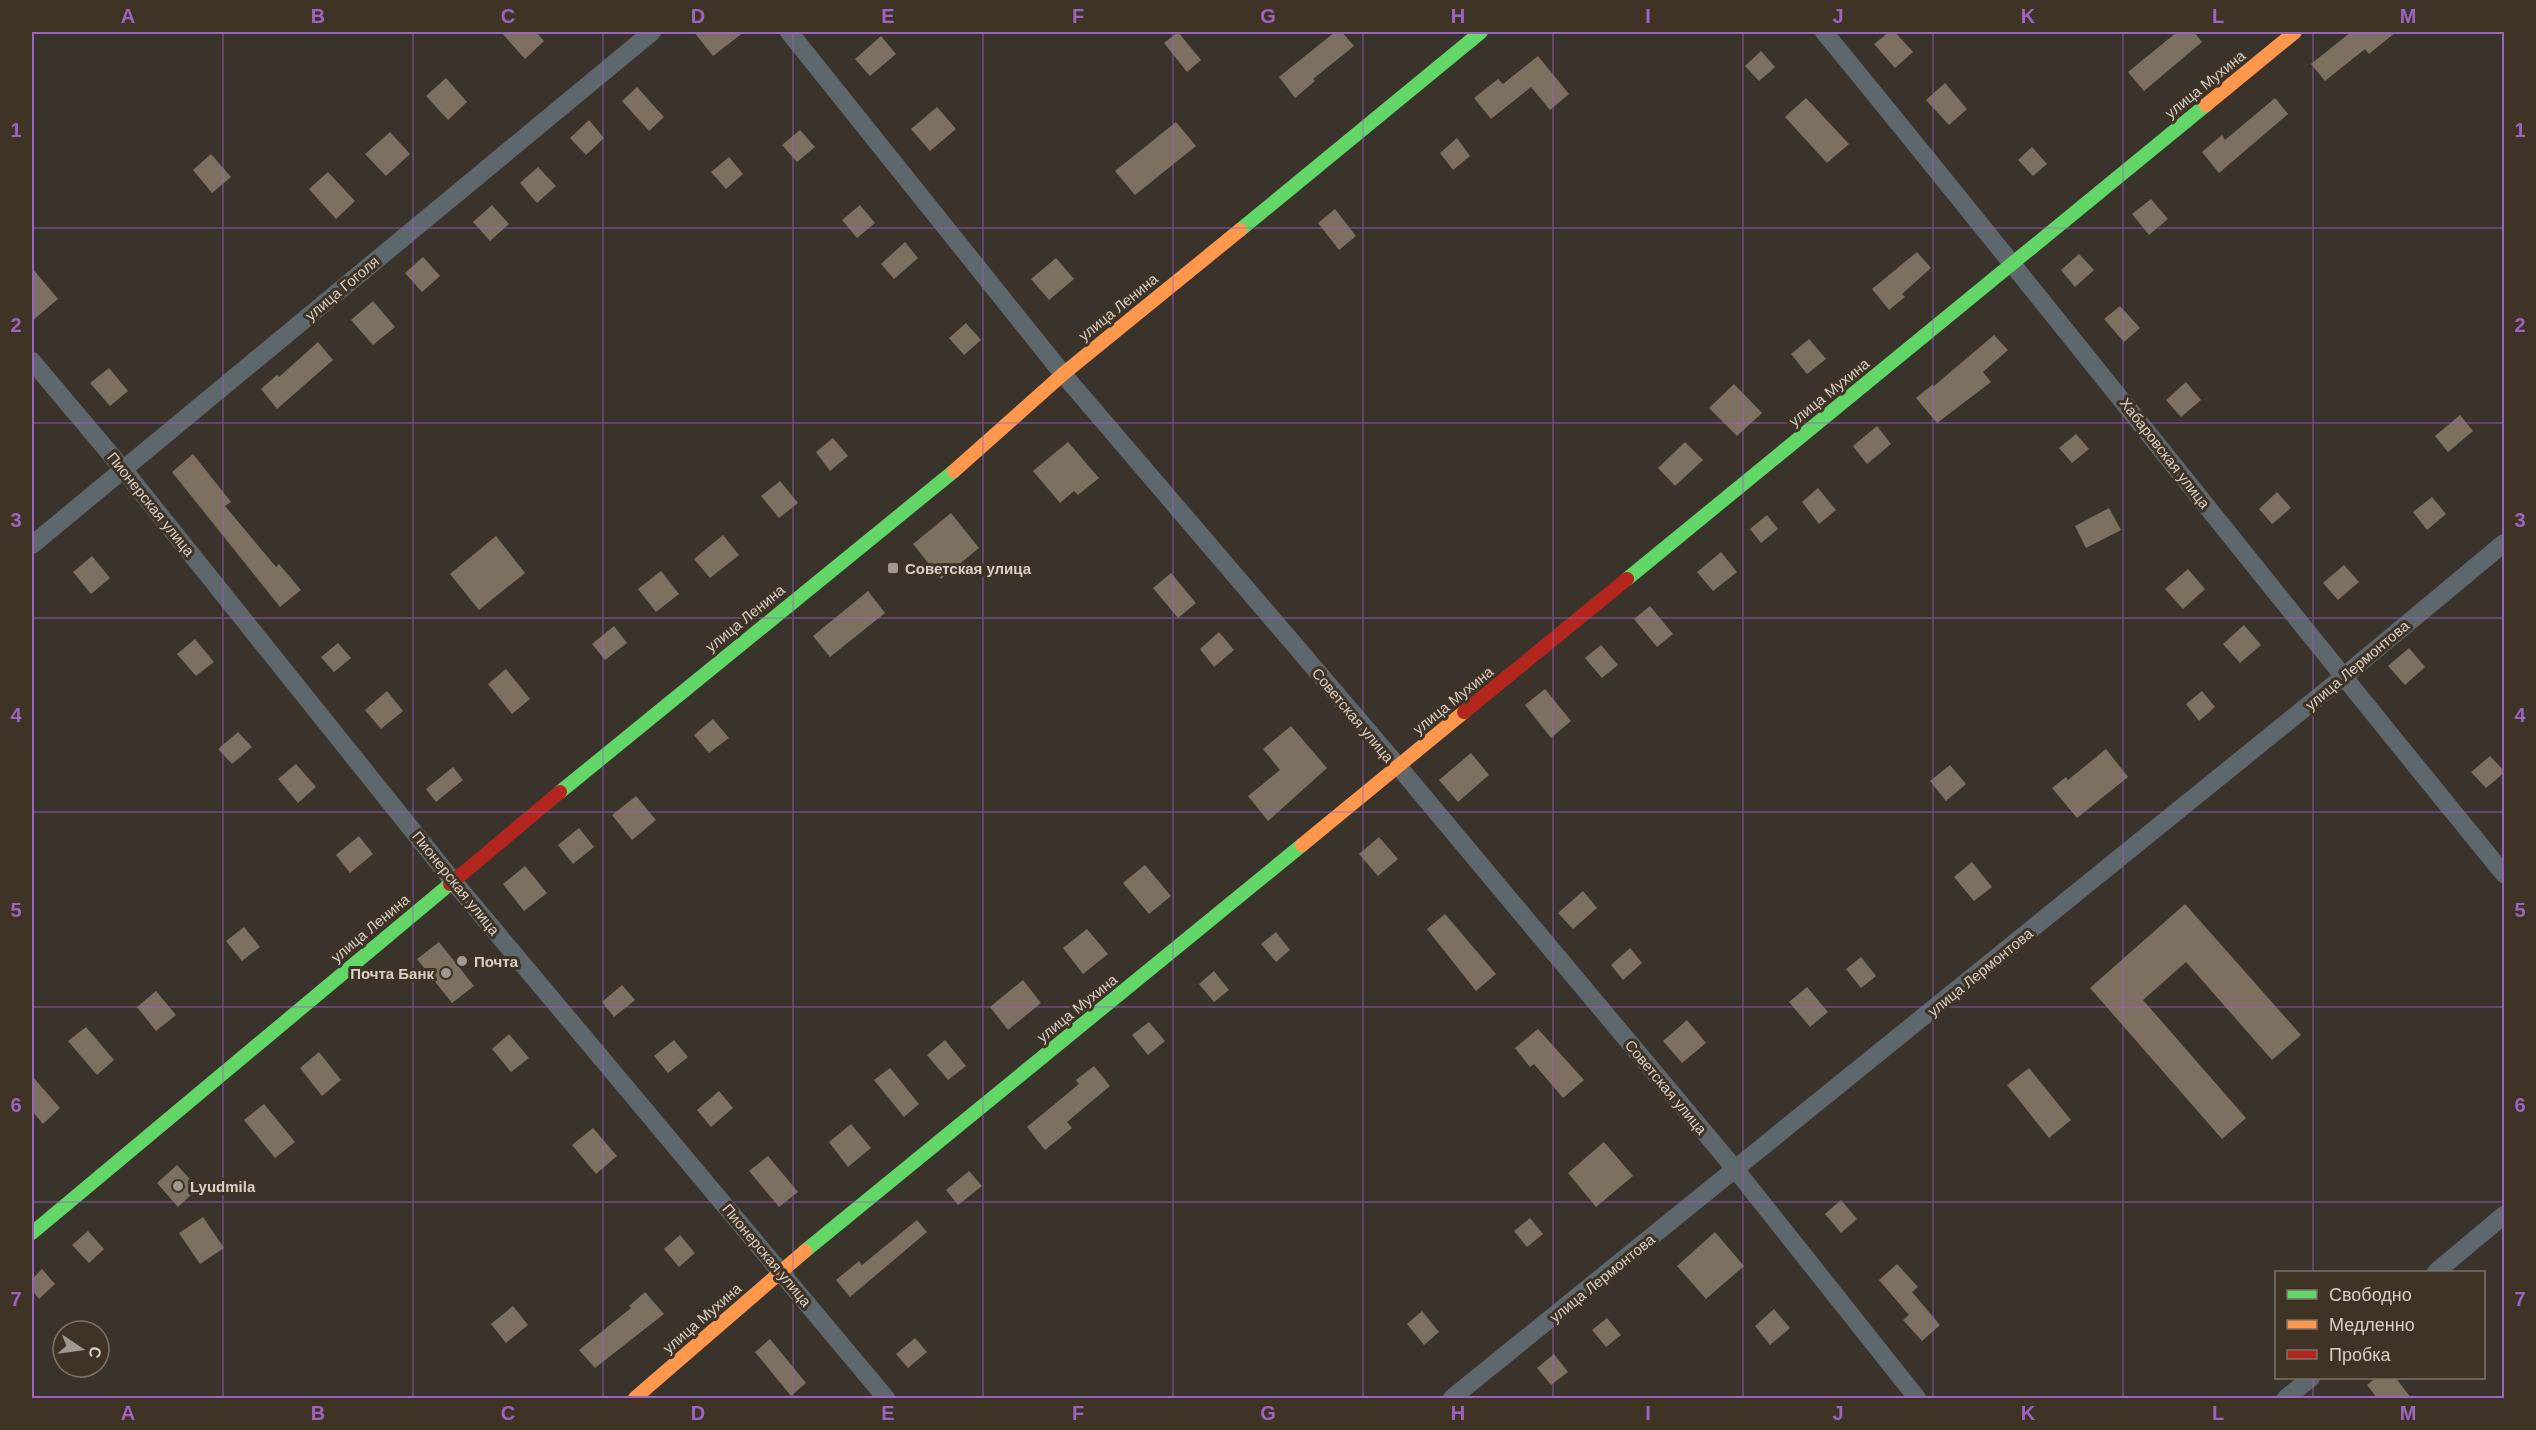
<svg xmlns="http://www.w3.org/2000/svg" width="2536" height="1430" viewBox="0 0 2536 1430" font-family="Arial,sans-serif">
<rect width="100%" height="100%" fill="#39332c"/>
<path fill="#7e7061" d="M501,32H536L544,41L525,59Z
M694,32H744L713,56Z
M1178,32L1201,60L1187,72L1164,43Z
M1335,32H1342L1354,46L1313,79L1315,81L1295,98L1279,77Z
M1889,32H1895L1913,52L1895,68L1874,44Z
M2177,32H2194L2202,42L2144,91L2128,72Z
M2351,32H2396L2369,54L2365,49L2325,81L2311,64Z
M881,36L896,54L870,76L855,59Z
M1761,51L1775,67L1759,81L1745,66Z
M1538,56L1569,94L1550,110L1531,87L1491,119L1474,98L1498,79L1503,84Z
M446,78L467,102L448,120L426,96Z
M1945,83L1967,109L1949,125L1926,100Z
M637,87L664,117L649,131L622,101Z
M1806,98L1849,144L1827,163L1785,117Z
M2275,98L2288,114L2219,173L2202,152L2222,135L2225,140Z
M937,107L956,129L930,151L911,129Z
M589,120L604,138L586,155L570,138Z
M1176,122L1196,146L1135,195L1115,171Z
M800,130L815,147L797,162L782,145Z
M390,132L410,154L386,176L365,154Z
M1457,138L1470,156L1453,170L1440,153Z
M2032,147L2047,164L2033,176L2018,160Z
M211,154L231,177L212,193L193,170Z
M729,157L743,174L726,189L711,172Z
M538,167L556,186L537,203L520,183Z
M328,172L355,201L336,219L309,189Z
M2151,199L2168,219L2149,235L2132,214Z
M492,205L509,224L490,241L473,222Z
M860,205L875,223L857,238L842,220Z
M1335,209L1356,236L1339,250L1318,223Z
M905,242L918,258L894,279L881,264Z
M1917,252L1931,268L1902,294L1905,297L1889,310L1872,289Z
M2079,254L2094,270L2075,287L2061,270Z
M423,257L440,276L422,292L405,273Z
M1056,258L1074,279L1049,300L1031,279Z
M32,268L58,299L32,321Z
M373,301L395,327L373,345L351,320Z
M2120,306L2140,328L2124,342L2104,319Z
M966,323L981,340L964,355L949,338Z
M1994,335L2008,350L1983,372L1991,382L1937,423L1916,398L1932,385L1934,386Z
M1809,339L1826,359L1807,374L1791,354Z
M318,342L333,360L277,409L261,389L277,375L279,377Z
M109,368L128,391L110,406L90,383Z
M2186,382L2201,400L2181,417L2166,400Z
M1734,384L1762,413L1737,436L1709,408Z
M2460,415L2473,431L2448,452L2435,436Z
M1877,426L1891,444L1867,464L1853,446Z
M2076,434L2089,449L2072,463L2059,448Z
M833,438L848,456L830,471L816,452Z
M1068,442L1099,478L1078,495L1074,491L1060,503L1033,471Z
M1685,442L1703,460L1675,486L1658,468Z
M193,454L231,502L225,506L276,567L279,564L301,590L280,607L172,472Z
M780,481L798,503L779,518L761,496Z
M1818,488L1836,510L1819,524L1802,502Z
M2277,492L2291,508L2272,524L2259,509Z
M2432,497L2446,514L2427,530L2413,512Z
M2109,508L2121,530L2086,548L2075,526Z
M951,513L979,548L941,579L913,544Z
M1767,515L1778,529L1761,543L1750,529Z
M723,535L739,555L710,578L694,559Z
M496,536L525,573L479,610L450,574Z
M1721,552L1737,572L1713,591L1697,572Z
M92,556L110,578L91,594L73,572Z
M2344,565L2359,582L2338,600L2323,583Z
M2188,569L2205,589L2183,609L2165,589Z
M661,571L679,594L656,612L638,589Z
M1171,573L1196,603L1178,618L1153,588Z
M868,591L885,613L830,657L813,636Z
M1650,606L1673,634L1657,647L1634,619Z
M2244,625L2261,645L2240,663L2223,644Z
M614,626L627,643L605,660L592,644Z
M1219,632L1234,650L1214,667L1200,649Z
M195,639L214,662L196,676L177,654Z
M338,643L351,658L334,672L321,657Z
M1601,645L1618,665L1602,678L1585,658Z
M2409,648L2425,667L2405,685L2388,666Z
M506,669L530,699L512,714L488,684Z
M1545,689L1571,721L1551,738L1525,705Z
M387,691L403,711L381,729L365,710Z
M2202,691L2215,707L2199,721L2186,704Z
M713,719L729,738L709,753L694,735Z
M1291,726L1327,768L1268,821L1248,796L1280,770L1263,749Z
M238,732L252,747L232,764L218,749Z
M2106,749L2128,777L2077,818L2052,788L2066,777L2068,780Z
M1471,753L1489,775L1458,802L1439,780Z
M2490,756L2505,772L2486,788L2471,772Z
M296,764L316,787L298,803L278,779Z
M1950,765L1966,784L1946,801L1930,781Z
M453,767L463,780L436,802L426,789Z
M636,796L656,820L632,840L612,815Z
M579,828L594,847L573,864L558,845Z
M359,836L373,854L350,873L336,855Z
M1379,837L1398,859L1378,876L1359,854Z
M1972,862L1992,887L1974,901L1954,877Z
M1145,865L1171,896L1149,914L1123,883Z
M525,866L547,893L524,911L503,884Z
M1583,891L1597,908L1573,929L1558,913Z
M2185,904L2301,1035L2272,1060L2186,962L2143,1000L2246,1118L2222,1139L2090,988Z
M1445,914L1496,974L1476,991L1427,929Z
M244,927L260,947L242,961L226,941Z
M1087,929L1108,954L1083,974L1063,948Z
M1276,932L1290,950L1276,962L1261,944Z
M439,942L474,986L452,1003L417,959Z
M1630,948L1642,963L1623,980L1611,965Z
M1861,957L1876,976L1861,988L1846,969Z
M1214,971L1229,990L1214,1002L1199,984Z
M1023,980L1041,1003L1008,1030L990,1007Z
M622,985L635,1000L614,1017L602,1002Z
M1807,987L1828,1012L1810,1027L1789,1002Z
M156,991L176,1015L156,1031L137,1007Z
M1687,1020L1706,1043L1682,1063L1663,1041Z
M1149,1022L1165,1041L1148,1055L1132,1035Z
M86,1027L114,1060L97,1075L68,1041Z
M1538,1029L1584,1080L1563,1098L1534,1064L1530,1067L1515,1048Z
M509,1034L529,1058L511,1072L492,1049Z
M674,1040L688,1057L668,1073L654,1056Z
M945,1040L966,1066L948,1080L927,1055Z
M319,1052L341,1080L322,1096L300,1068Z
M1094,1066L1110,1086L1067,1122L1072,1128L1045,1150L1027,1127L1079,1084L1076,1080Z
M890,1068L919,1104L904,1117L874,1080Z
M2029,1068L2071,1120L2049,1138L2007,1085Z
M32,1076L60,1108L43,1124L32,1111Z
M719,1091L733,1108L711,1127L697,1110Z
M264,1104L295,1142L275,1158L244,1120Z
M851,1124L871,1148L848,1167L829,1142Z
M593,1128L617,1156L596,1174L572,1145Z
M1604,1142L1633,1176L1596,1207L1568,1173Z
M768,1156L798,1192L779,1207L749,1171Z
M177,1165L198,1188L178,1207L157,1183Z
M969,1171L982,1186L958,1205L946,1190Z
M1841,1200L1857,1219L1841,1233L1825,1214Z
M203,1217L224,1248L200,1264L179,1233Z
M1530,1218L1543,1234L1527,1247L1514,1231Z
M917,1220L927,1232L850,1297L836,1280L859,1261L862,1265Z
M88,1231L104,1249L89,1263L72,1245Z
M1715,1232L1744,1266L1706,1299L1677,1266Z
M680,1235L695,1253L679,1267L664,1249Z
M1897,1264L1918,1287L1912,1292L1940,1325L1922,1341L1903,1320L1909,1315L1879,1280Z
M42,1269L55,1284L39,1299L32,1290V1279Z
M645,1292L664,1314L595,1368L579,1350L631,1308L629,1306Z
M513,1306L528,1325L506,1343L491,1324Z
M1774,1309L1790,1328L1770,1345L1755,1326Z
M1422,1311L1439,1332L1424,1345L1407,1324Z
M1607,1318L1621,1335L1606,1347L1592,1330Z
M915,1338L927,1352L908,1368L896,1354Z
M770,1339L806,1383L791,1396L755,1352Z
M1554,1354L1568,1372L1551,1385L1537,1368Z
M2377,1377H2395L2411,1398H2377L2367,1385Z"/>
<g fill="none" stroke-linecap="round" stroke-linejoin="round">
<path stroke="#5e676b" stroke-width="18" d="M789,32L1063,374L1398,766L1736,1170L1917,1398
M1824,32C2053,311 2275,595 2504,874
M32,361L123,469L453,881L886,1398
M32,545L652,32
M2436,1272L2504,1215
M1452,1398L2343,677L2504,543
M2286,1398L2311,1378"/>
<path stroke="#63d668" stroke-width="14" d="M1240,230L1481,32
M1627,579L2206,105
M560,792L954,471
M32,1233L450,884
M805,1251L1302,845"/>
<path stroke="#ff974d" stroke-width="14" d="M2206,105L2295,32
M954,471L1063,374L1240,230
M1302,845L1464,712
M635,1398L805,1251"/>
<path stroke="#b3261e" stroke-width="14" d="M1464,712L1627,579
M450,884L560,792"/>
</g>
<path fill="none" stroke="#9c65c2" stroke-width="1.5" stroke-opacity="0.55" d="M223,32V1398M413,32V1398M603,32V1398M793,32V1398M983,32V1398M1173,32V1398M1363,32V1398M1553,32V1398M1743,32V1398M1933,32V1398M2123,32V1398M2313,32V1272M32,228H2504M32,423H2504M32,618H2504M32,812H2504M32,1007H2504M32,1202H2504M2313,1378V1398"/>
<g fill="#a09991" stroke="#3f3326" stroke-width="2">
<rect x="887" y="562" width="12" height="12" rx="3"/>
<circle cx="462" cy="961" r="6"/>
<circle cx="446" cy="973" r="6"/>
<circle cx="178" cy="1186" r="6"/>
</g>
<g text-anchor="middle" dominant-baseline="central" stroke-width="6" stroke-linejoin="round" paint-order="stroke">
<g font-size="15" fill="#d8d0c8" stroke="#3f3326">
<text transform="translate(2205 84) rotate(-39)">улица Мухина</text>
<text transform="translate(342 288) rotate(-40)">улица Гоголя</text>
<text transform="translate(1118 307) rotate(-39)">улица Ленина</text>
<text transform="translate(1829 392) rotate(-39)">улица Мухина</text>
<text transform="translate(2165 453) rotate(52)">Хабаровская улица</text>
<text transform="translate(151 504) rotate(51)">Пионерская улица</text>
<text transform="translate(745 618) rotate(-39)">улица Ленина</text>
<text transform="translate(2357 665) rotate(-40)">улица Лермонтова</text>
<text transform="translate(1453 700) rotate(-39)">улица Мухина</text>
<text transform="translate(1353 715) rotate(50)">Советская улица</text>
<text transform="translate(456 883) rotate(51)">Пионерская улица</text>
<text transform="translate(370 928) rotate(-40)">улица Ленина</text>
<text transform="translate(1980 972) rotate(-39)">улица Лермонтова</text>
<text transform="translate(1077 1008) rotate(-39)">улица Мухина</text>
<text transform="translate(1666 1087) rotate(50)">Советская улица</text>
<text transform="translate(767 1255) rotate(50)">Пионерская улица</text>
<text transform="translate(1602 1278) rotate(-39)">улица Лермонтова</text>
<text transform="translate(702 1318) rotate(-41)">улица Мухина</text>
</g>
<g font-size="15" font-weight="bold" fill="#d8d0c8" stroke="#3f3326" text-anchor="start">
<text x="905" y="568">Советская улица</text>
<text x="474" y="961">Почта</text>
<text x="434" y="973" text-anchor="end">Почта Банк</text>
<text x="190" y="1186">Lyudmila</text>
</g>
</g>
<rect width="2536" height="1430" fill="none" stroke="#3f3326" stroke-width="66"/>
<rect x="2275" y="1271" width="210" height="108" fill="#3f3326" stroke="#7c7267" stroke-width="1.5"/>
<rect x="2287" y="1290" width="30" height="9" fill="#63d668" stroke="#7c7267" stroke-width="1.5"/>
<text x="2329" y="1301" font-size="18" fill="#d8d0c8">Свободно</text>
<rect x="2287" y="1320" width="30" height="9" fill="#ff974d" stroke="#7c7267" stroke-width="1.5"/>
<text x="2329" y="1331" font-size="18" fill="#d8d0c8">Медленно</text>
<rect x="2287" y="1350" width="30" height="9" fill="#b3261e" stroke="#7c7267" stroke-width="1.5"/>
<text x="2329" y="1361" font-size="18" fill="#d8d0c8">Пробка</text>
<g transform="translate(81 1349) rotate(103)"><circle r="28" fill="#3f3326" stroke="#7c7267" stroke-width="1.5"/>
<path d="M0-4.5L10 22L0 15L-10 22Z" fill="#a09991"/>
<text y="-9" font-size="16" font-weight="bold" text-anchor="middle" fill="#d8d0c8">С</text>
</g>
<rect x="33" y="33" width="2470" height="1364" fill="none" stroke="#9c65c2" stroke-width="2"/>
<g font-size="20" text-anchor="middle" font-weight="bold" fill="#9c65c2">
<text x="128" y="23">A</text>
<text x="318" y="23">B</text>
<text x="508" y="23">C</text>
<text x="698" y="23">D</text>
<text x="888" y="23">E</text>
<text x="1078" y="23">F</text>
<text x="1268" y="23">G</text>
<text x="1458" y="23">H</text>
<text x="1648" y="23">I</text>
<text x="1838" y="23">J</text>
<text x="2028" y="23">K</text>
<text x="2218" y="23">L</text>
<text x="2408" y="23">M</text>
<text x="16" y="137">1</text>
<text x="2520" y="137">1</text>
<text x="16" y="332">2</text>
<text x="2520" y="332">2</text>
<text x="16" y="527">3</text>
<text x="2520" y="527">3</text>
<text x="16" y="722">4</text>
<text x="2520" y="722">4</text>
<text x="16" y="917">5</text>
<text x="2520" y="917">5</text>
<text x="16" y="1112">6</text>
<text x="2520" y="1112">6</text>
<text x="16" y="1306">7</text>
<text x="2520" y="1306">7</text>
<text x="128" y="1420">A</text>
<text x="318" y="1420">B</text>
<text x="508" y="1420">C</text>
<text x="698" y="1420">D</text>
<text x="888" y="1420">E</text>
<text x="1078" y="1420">F</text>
<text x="1268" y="1420">G</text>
<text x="1458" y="1420">H</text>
<text x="1648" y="1420">I</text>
<text x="1838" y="1420">J</text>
<text x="2028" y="1420">K</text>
<text x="2218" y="1420">L</text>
<text x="2408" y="1420">M</text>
</g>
</svg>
